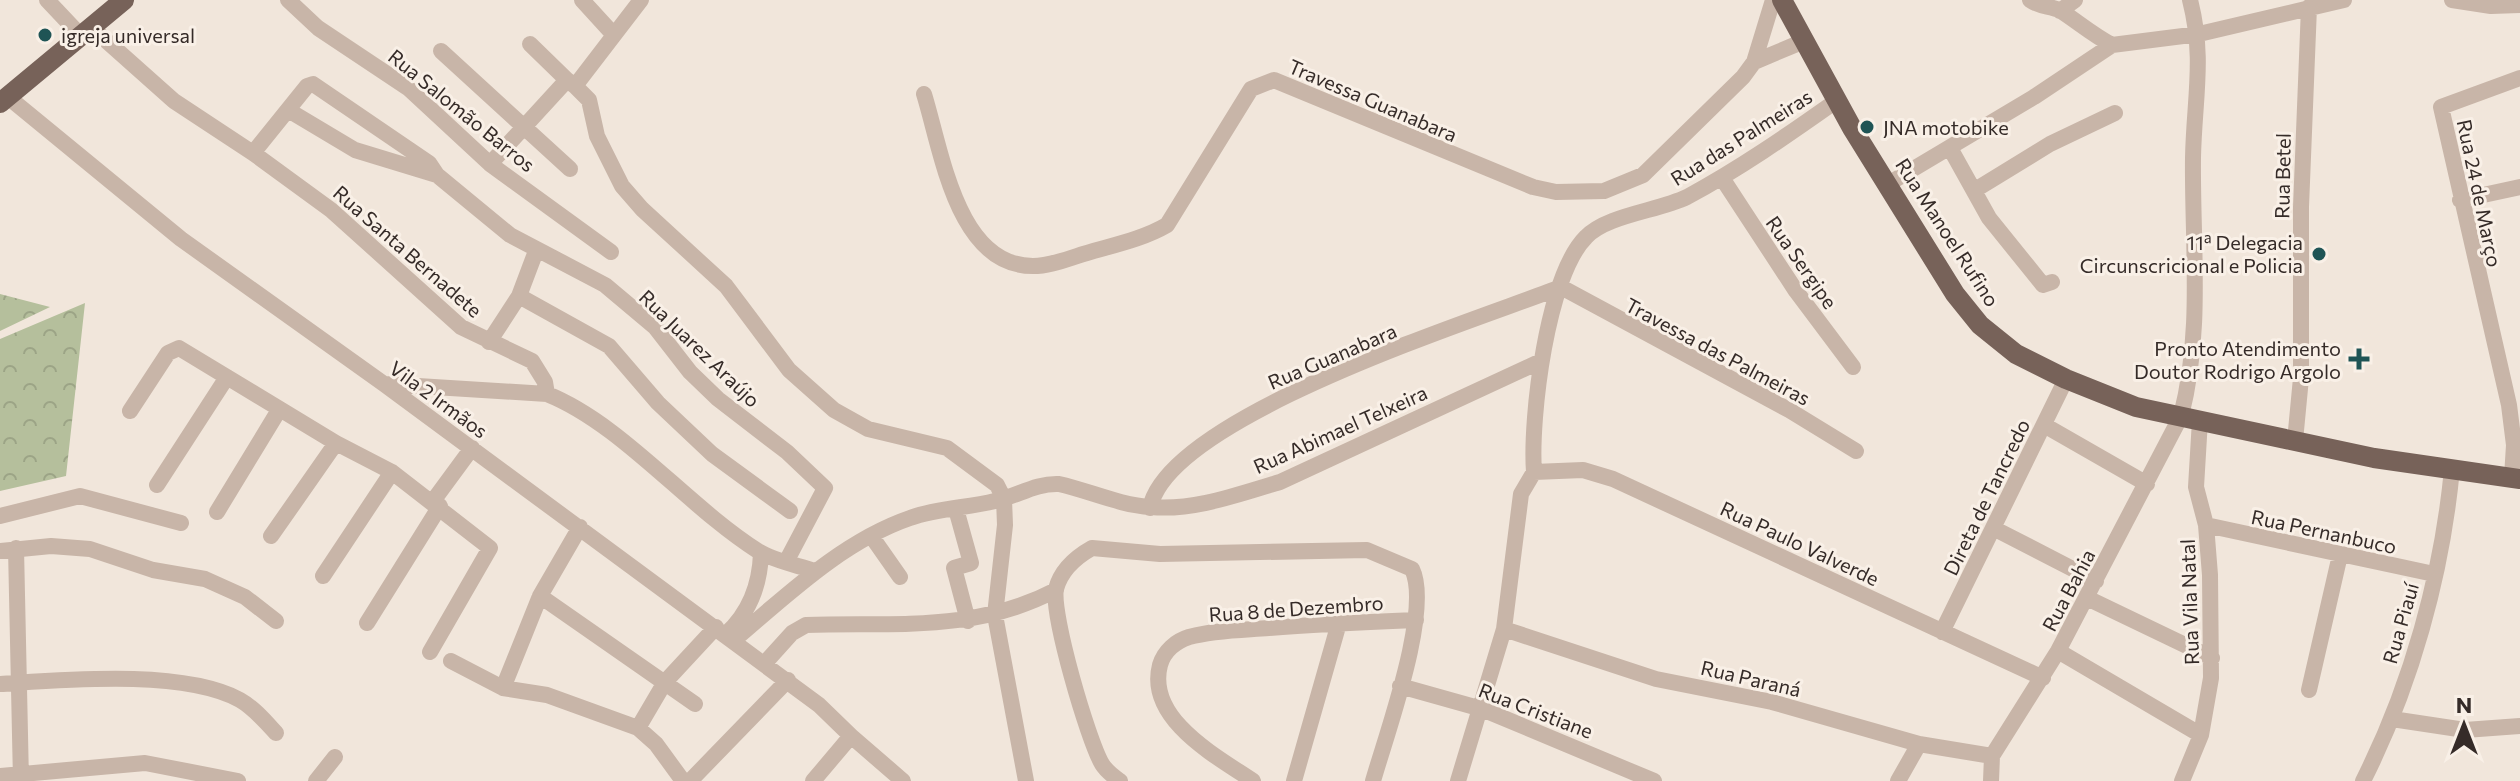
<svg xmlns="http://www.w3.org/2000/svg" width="2520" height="781" viewBox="0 0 2520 781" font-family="Commissioner,sans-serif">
<defs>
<pattern id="forest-crowns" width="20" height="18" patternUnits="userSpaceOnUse" patternTransform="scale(2)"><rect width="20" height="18" fill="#b5bf9c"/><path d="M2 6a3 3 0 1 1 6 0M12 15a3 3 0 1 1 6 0" fill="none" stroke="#9ca486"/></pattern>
</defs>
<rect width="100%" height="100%" fill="#f1e6db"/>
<path fill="url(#forest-crowns)" d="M0,294L50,307L0,331Z
M85,303L66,476L0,491V339Z"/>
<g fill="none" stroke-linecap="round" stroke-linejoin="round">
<path stroke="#c8b5a8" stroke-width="16" d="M47,0L81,36
M288,0L318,28L408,88L490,164L611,252
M582,0L613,34
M641,0L575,86L589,100L597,136L622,186L642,209L726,286L789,370L834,410L868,429L947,448L997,485L1004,499L1005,525L995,615L1026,781
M2030,0C2041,8 2050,5 2061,11C2078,22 2093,35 2112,45
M2452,0L2491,6L2520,5
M2060,11L2075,0
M92,28L174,101L253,153L331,210L461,327L532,361L545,382L547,394C622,424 687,506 758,551C774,561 797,565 815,571
M530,44L567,80
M441,51L570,169
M1754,62L1804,41
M924,94C942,152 957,266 1033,266C1051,266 1069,258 1087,253C1114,245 1143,239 1167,225L1251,89L1274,80L1533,187L1556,192L1604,191L1643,175L1743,77L1754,62L1773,0
M8,97L181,239L384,384L819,705L851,736L813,781
M288,110L355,150L437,175L510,235L605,285L655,327L690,372L718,399L787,452L825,488L786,562
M1950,148L1989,218L2043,285L2052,282
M253,153L307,86L313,84L429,163L437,175
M490,164L567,80L575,86
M1722,178L1796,291L1853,367
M1888,184L2034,97L2112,45L2199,34L2344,0
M1975,190L2050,144L2115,113
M2460,200L2520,187
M1561,287L1789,410L1856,451
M519,296L609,346L658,403L712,454L790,511
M489,342L519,296L536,251
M386,384L547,394
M130,411L168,353L179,348L336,443L392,472L490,548L430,652
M2044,425L2147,484
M2295,441L2301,378V207L2309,7
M1534,472L1583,470L1613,479L2043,678
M1534,472C1530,418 1547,276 1586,237C1607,215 1658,211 1687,197C1739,169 1788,135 1836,101
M2512,477L2514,445L2509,405L2441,107L2520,78
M157,485L227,377
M433,501L472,448
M1150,508C1168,416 1477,320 1561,287
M956,509L971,563L954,568L968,621
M217,512L279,410
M0,516L80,496L181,523
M2206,525L2434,574
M1993,528L2096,581
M271,536L336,443
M872,537L900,577
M16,548L21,781
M0,551L51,546L90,549L153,570L205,579L245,597L276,621
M323,576L392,472
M540,596L695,704
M2087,598L2212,658
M367,623L440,506
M1504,629L1656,679L1772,702L1919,744L1992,756
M1942,632L2066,379
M726,634C749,613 760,584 761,553
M734,640C787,595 843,541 910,518C937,508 967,508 995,501C1018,496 1035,483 1059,484C1090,491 1119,505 1151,507C1194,511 1239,494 1280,482L1539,362
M2058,651L2201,735
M451,661L503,688L547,695L638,728L656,744L683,781
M765,663L792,633L806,625C895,622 974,633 1056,590
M0,684C64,680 183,669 240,700C254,708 265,721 276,733
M1400,686L1482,709L1654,781
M503,688L540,596L580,527
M2309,690L2340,555
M2392,719L2465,730L2520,726
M638,728L665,682L716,627
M851,736L903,781
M0,776L145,763L238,781
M316,781L335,757
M690,781L788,680
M1120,781C1113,776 1107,772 1102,764C1088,740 1051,614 1056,589C1061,570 1076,557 1092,548L1160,554L1367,550L1412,569C1432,610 1386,735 1373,781
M1253,781C1216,756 1146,719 1160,665C1164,651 1176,641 1189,637C1215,630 1243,630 1269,628C1318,624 1367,622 1416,620
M1294,781L1339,623
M1458,781L1504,629L1521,494L1534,472
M1898,781L1919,744
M1991,781L1992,756L2058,651L2181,416C2203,331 2192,245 2193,158C2194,100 2205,58 2190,0
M2182,781L2201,735L2211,678L2210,575L2206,525L2196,487L2200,420
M2363,781C2411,686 2442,575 2452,469"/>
<path stroke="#776259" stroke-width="20" d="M1782,0L1852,128L1955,294L1980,325L2016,354L2066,379L2136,407L2374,458L2520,479
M0,103L124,0"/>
</g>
<g fill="#1f5455" stroke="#f9f0e7" stroke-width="3">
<circle cx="45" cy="35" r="8"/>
<circle cx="1867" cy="127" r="8"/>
<circle cx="2319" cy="254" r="8"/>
<path d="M2355 347h8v8h8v8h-8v8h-8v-8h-8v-8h8z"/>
</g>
<g text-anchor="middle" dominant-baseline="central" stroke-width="6" stroke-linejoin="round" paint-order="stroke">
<g font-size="20" fill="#352b28" stroke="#f9f0e7" text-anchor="start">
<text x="61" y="35">igreja universal</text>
<text x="1883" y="127">JNA motobike</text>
<text x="2303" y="242" text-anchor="end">11ª Delegacia<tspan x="2303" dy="23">Circunscricional e Policia</tspan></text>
<text x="2341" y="348" text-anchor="end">Pronto Atendimento<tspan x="2341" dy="23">Doutor Rodrigo Argolo</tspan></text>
</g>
<g font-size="20" fill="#352b28" stroke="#f9f0e7">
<text transform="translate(1373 100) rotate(23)">Travessa Guanabara</text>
<text transform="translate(462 110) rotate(39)">Rua Salomão Barros</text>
<text transform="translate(1741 137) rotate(-32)">Rua das Palmeiras</text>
<text transform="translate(2282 176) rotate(-89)">Rua Betel</text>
<text transform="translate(2480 193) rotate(78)">Rua 24 de Março</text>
<text transform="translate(1948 232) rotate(57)">Rua Manoel Rufino</text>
<text transform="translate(408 251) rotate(41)">Rua Santa Bernadete</text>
<text transform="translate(1802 262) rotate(55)">Rua Sergipe</text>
<text transform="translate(700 348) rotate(44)">Rua Juarez Araújo</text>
<text transform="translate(1718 351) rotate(28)">Travessa das Palmeiras</text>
<text transform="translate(1332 356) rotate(-23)">Rua Guanabara</text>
<text transform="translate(439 399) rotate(36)">Vila 2 Irmãos</text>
<text transform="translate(1340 429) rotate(-24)">Rua Abimael Telxeira</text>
<text transform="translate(1986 497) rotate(-64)">Direta de Tancredo</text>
<text transform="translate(2324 531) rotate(12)">Rua Pernanbuco</text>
<text transform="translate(1800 543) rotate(25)">Rua Paulo Valverde</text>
<text transform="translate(2068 590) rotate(-62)">Rua Bahia</text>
<text transform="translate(2189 602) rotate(-92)">Rua Vila Natal</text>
<text transform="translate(1296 608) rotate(-4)">Rua 8 de Dezembro</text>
<text transform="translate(2400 623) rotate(-74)">Rua Piauí</text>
<text transform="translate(1751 678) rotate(13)">Rua Paraná</text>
<text transform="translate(1536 710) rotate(21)">Rua Cristiane</text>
</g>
</g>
<g transform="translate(2464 725)" stroke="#f9f0e7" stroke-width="6" paint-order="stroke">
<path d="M0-6L14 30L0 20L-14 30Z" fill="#352b28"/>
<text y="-12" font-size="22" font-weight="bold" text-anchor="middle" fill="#352b28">N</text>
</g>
</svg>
